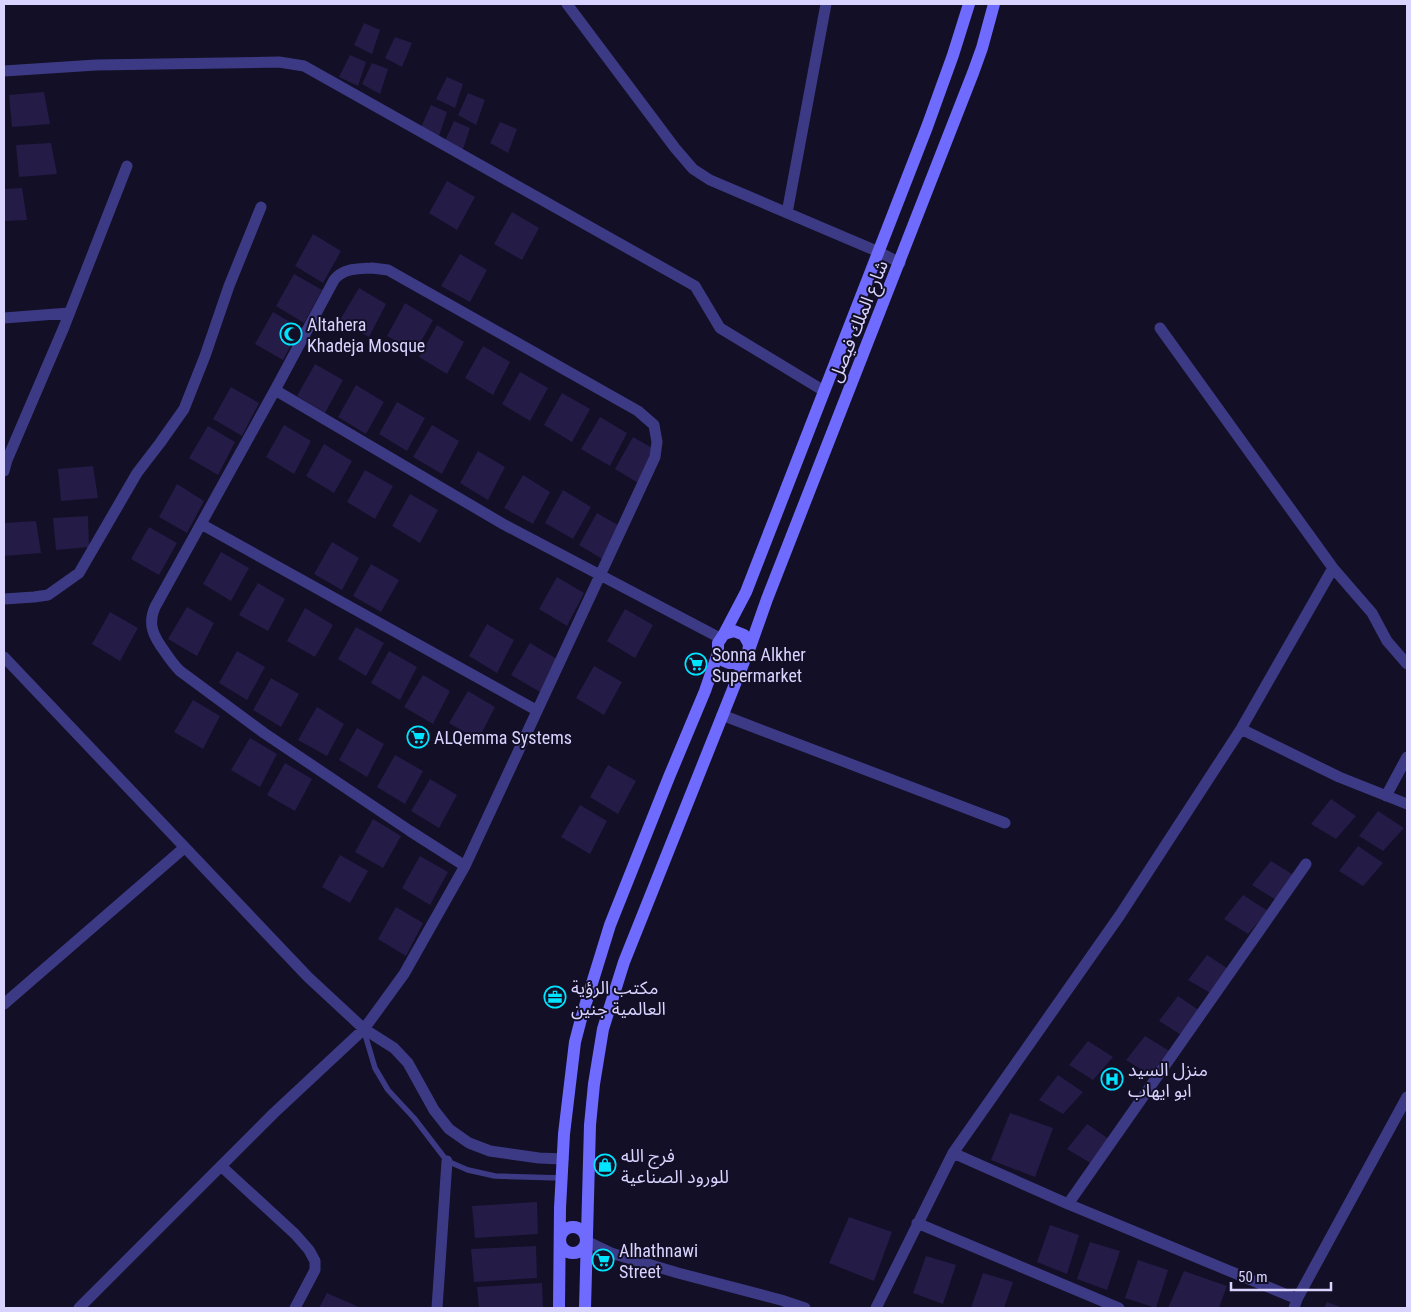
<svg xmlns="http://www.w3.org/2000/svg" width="1411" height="1312" viewBox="0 0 1411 1312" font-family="'Roboto Condensed','Noto Sans Arabic',sans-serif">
<rect width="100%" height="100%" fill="#130f26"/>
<path fill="#241b47" d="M364,23L380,30L372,54L354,45Z
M395,37L412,43L402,67L385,58Z
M350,55L366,62L358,86L339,77Z
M372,63L388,69L380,94L362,84Z
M447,77L463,84L455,108L436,99Z
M44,92L50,124L12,127L9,95Z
M468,93L485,100L476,125L458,115Z
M431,105L447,112L439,136L421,127Z
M454,121L470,128L462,152L444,143Z
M500,122L517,129L508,153L490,143Z
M51,143L57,174L19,177L16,145Z
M447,181L475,197L457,230L429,213Z
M22,188L27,220L4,221V189Z
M512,212L539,228L522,260L494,244Z
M313,234L341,251L323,283L295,266Z
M460,254L487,270L470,302L441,286Z
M294,274L322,290L304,323L276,306Z
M359,288L386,304L369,337L340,320Z
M405,303L433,320L415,352L387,336Z
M273,312L300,328L283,360L255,344Z
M437,325L464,342L447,374L419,357Z
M483,346L510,362L493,395L465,378Z
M315,364L343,380L325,413L297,396Z
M520,372L548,388L530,421L502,404Z
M356,385L384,402L366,434L338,417Z
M231,387L259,403L242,436L213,419Z
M562,393L590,409L572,442L544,425Z
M397,402L425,418L407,451L379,434Z
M600,417L627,433L610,466L581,449Z
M284,425L311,441L294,474L266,457Z
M432,425L459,441L442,474L413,457Z
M208,426L235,442L218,475L189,458Z
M633,437L661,453L643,486L615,469Z
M324,444L352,461L334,493L306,476Z
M478,451L505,467L488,500L460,483Z
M93,466L98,498L61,501L58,469Z
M365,470L393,486L375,519L347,502Z
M523,475L550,492L533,524L504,508Z
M177,484L204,501L187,533L159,517Z
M563,490L591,507L573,539L545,523Z
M410,494L438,510L420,543L392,526Z
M597,513L625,529L607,562L579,545Z
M88,516L89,547L56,550L53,518Z
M36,521L41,553L4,556V523Z
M149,527L177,543L159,575L131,559Z
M332,542L359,558L342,590L314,574Z
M221,552L249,568L231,601L203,584Z
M371,564L399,580L381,612L353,596Z
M557,577L584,593L567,626L539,609Z
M258,583L285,599L268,631L239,615Z
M187,607L214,623L197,656L168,639Z
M305,608L333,625L315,657L287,641Z
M625,609L653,625L635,658L607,641Z
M110,612L138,628L120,661L92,644Z
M487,624L514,640L497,673L469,656Z
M356,627L384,643L366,676L338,659Z
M530,643L557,659L540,692L511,675Z
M237,651L265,667L247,700L219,683Z
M389,651L417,667L400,700L371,683Z
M594,666L622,682L604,715L576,698Z
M423,675L450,691L433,724L404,707Z
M271,678L299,694L281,727L253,710Z
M468,691L495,707L478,740L449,723Z
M193,700L220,716L203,749L174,732Z
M317,707L344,724L327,756L298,740Z
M357,728L384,744L367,777L339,760Z
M250,738L277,754L260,787L231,770Z
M395,755L423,771L405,804L377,787Z
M285,763L312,779L295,811L267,795Z
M608,765L636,781L618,814L590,797Z
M430,779L457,795L439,828L411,811Z
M1331,799L1356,816L1336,839L1311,824Z
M580,805L607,821L590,854L561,837Z
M1378,811L1404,828L1383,851L1359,836Z
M373,819L401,836L383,868L355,852Z
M1358,846L1383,863L1363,886L1339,871Z
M340,855L368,871L350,903L322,887Z
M420,856L448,872L430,905L402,888Z
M1271,861L1297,877L1276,900L1252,885Z
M1243,895L1268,911L1248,934L1224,919Z
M396,907L423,923L406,956L378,939Z
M1207,955L1233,972L1212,994L1188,980Z
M1178,996L1203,1013L1183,1036L1159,1021Z
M1145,1036L1171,1052L1150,1075L1126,1060Z
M1088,1041L1113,1057L1093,1080L1069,1065Z
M1058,1075L1083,1092L1063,1114L1039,1100Z
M1010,1113L1053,1128L1035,1177L991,1160Z
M1087,1124L1112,1141L1092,1164L1067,1149Z
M537,1202L538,1234L475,1238L472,1206Z
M849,1217L892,1232L874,1281L829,1263Z
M1050,1225L1079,1235L1067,1274L1037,1262Z
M1090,1242L1120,1251L1107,1290L1077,1279Z
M536,1246L537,1278L474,1282L471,1249Z
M926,1256L956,1265L943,1304L913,1293Z
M1138,1260L1168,1270L1156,1308L1125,1298Z
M1184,1271L1227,1286L1219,1308H1168Z
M983,1273L1013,1282L1004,1308H971Z
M542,1283L543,1308H479L477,1287Z
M327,1293L361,1308H319Z
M1327,1302L1343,1308H1324Z"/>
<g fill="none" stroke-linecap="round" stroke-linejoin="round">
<path stroke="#3d3a85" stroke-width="5.5" d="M364,1031L375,1068L388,1090L414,1118L447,1161L468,1170L495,1176L561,1178"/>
<path stroke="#3d3a85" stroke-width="11" d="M567,4L675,148L693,169L710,180L879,252L900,263
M4,71L96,65L279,62L304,66L695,286L720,328L824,391
M787,213L826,4
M372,268L388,270L638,411L654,425L657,442L655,457L465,866L410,831L264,733L180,671C174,665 169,658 165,652C154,637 147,625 155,607L275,390L334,280C343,268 358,269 372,268Z
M4,318L69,313
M1160,328L1333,568L1372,613L1387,641L1407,664
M275,390L503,524L720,638
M4,471L7,460L64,327L127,166
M201,524L536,710
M4,599L34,597L48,595L79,573L137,473L160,443L184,409L205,356L229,286L261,207
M4,657L308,977L364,1029L394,1048L408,1063L434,1110L449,1129L469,1143L490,1151L539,1158L563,1159
M722,715L1005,823
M1241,729L1339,777L1407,804
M1386,796L1407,757
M4,1004L184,848
M221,1166L295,1234L309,1250L315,1261V1270L295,1308
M1068,1204L1306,864
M917,1223L1119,1308
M586,1241L611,1253L678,1273L781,1300L805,1308
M1297,1299L1407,1097
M79,1308L274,1113L364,1029L404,974L465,866
M437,1308L447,1161
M876,1308L953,1153
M1294,1308L1297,1299L1068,1204L953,1153L1120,915L1241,729L1333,568"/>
<path stroke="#6f6bff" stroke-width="12" d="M724,634L746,592L927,127L953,55L969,4
M749,650L767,599L973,73L982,48L994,4
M560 1240a13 13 0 1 1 26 0a13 13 0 1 1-26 0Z
M559,1308L560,1208L564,1134L575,1042L581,1019L610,925L669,777L705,691L718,653V643L724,634L734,631L744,635L749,644L748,655L740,663H729L724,661L718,653
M585,1308L590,1125L594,1084L603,1029L624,962L745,659"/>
</g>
<defs>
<g id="mosque-ring" transform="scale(1.125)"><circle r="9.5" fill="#130f26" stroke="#00e5ff" stroke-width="1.5"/><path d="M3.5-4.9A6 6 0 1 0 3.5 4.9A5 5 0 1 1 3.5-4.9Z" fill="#00e5ff"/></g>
<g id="supermarket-ring" transform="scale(1.125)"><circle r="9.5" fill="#130f26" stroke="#00e5ff" stroke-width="1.5"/><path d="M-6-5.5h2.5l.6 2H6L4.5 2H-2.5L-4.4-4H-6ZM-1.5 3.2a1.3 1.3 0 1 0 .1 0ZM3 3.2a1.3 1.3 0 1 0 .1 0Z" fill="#00e5ff"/></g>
<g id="office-ring" transform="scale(1.125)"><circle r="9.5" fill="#130f26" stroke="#00e5ff" stroke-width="1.5"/><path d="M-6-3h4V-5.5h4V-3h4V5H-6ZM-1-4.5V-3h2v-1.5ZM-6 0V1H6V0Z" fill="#00e5ff"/></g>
<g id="hospital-ring" transform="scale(1.125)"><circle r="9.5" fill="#130f26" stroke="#00e5ff" stroke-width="1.5"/><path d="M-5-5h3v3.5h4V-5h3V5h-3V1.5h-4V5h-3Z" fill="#00e5ff"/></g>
<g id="shop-ring" transform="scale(1.125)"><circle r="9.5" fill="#130f26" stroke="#00e5ff" stroke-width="1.5"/><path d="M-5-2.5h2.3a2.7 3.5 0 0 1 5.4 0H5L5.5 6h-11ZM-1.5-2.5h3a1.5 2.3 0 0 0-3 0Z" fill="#00e5ff"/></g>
</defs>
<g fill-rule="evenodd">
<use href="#mosque-ring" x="291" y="334"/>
<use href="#supermarket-ring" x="696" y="664"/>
<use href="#supermarket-ring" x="418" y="737"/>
<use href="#office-ring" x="555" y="997"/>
<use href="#hospital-ring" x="1112" y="1079"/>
<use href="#shop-ring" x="605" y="1165"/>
<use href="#supermarket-ring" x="603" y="1260"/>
</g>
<g text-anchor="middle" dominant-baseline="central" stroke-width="4" stroke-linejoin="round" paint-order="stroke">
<g font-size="18" fill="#d9d4ff" stroke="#130f26">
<text transform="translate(858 321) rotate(-68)">شارع الملك فيصل</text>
</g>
<g font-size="18" fill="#d9d4ff" stroke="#130f26" text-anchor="start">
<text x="307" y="324">Altahera<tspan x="307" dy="21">Khadeja Mosque</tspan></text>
<text x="712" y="654">Sonna Alkher<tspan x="712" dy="21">Supermarket</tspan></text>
<text x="434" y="737">ALQemma Systems</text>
<text x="571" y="987">مكتب الرؤية<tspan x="571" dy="21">العالمية جنين</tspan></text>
<text x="1128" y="1069">منزل السيد<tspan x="1128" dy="21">ابو ايهاب</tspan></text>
<text x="621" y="1155">فرج الله<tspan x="621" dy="21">للورود الصناعية</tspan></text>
<text x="619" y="1250">Alhathnawi<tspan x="619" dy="21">Street</tspan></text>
</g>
</g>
<rect width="1411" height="1312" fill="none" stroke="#d9d4ff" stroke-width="10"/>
<path d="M1231 1282v8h100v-8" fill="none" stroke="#d9d4ff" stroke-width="2.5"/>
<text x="1238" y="1282" font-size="15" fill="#d9d4ff" stroke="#130f26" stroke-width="4" paint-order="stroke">50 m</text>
</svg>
